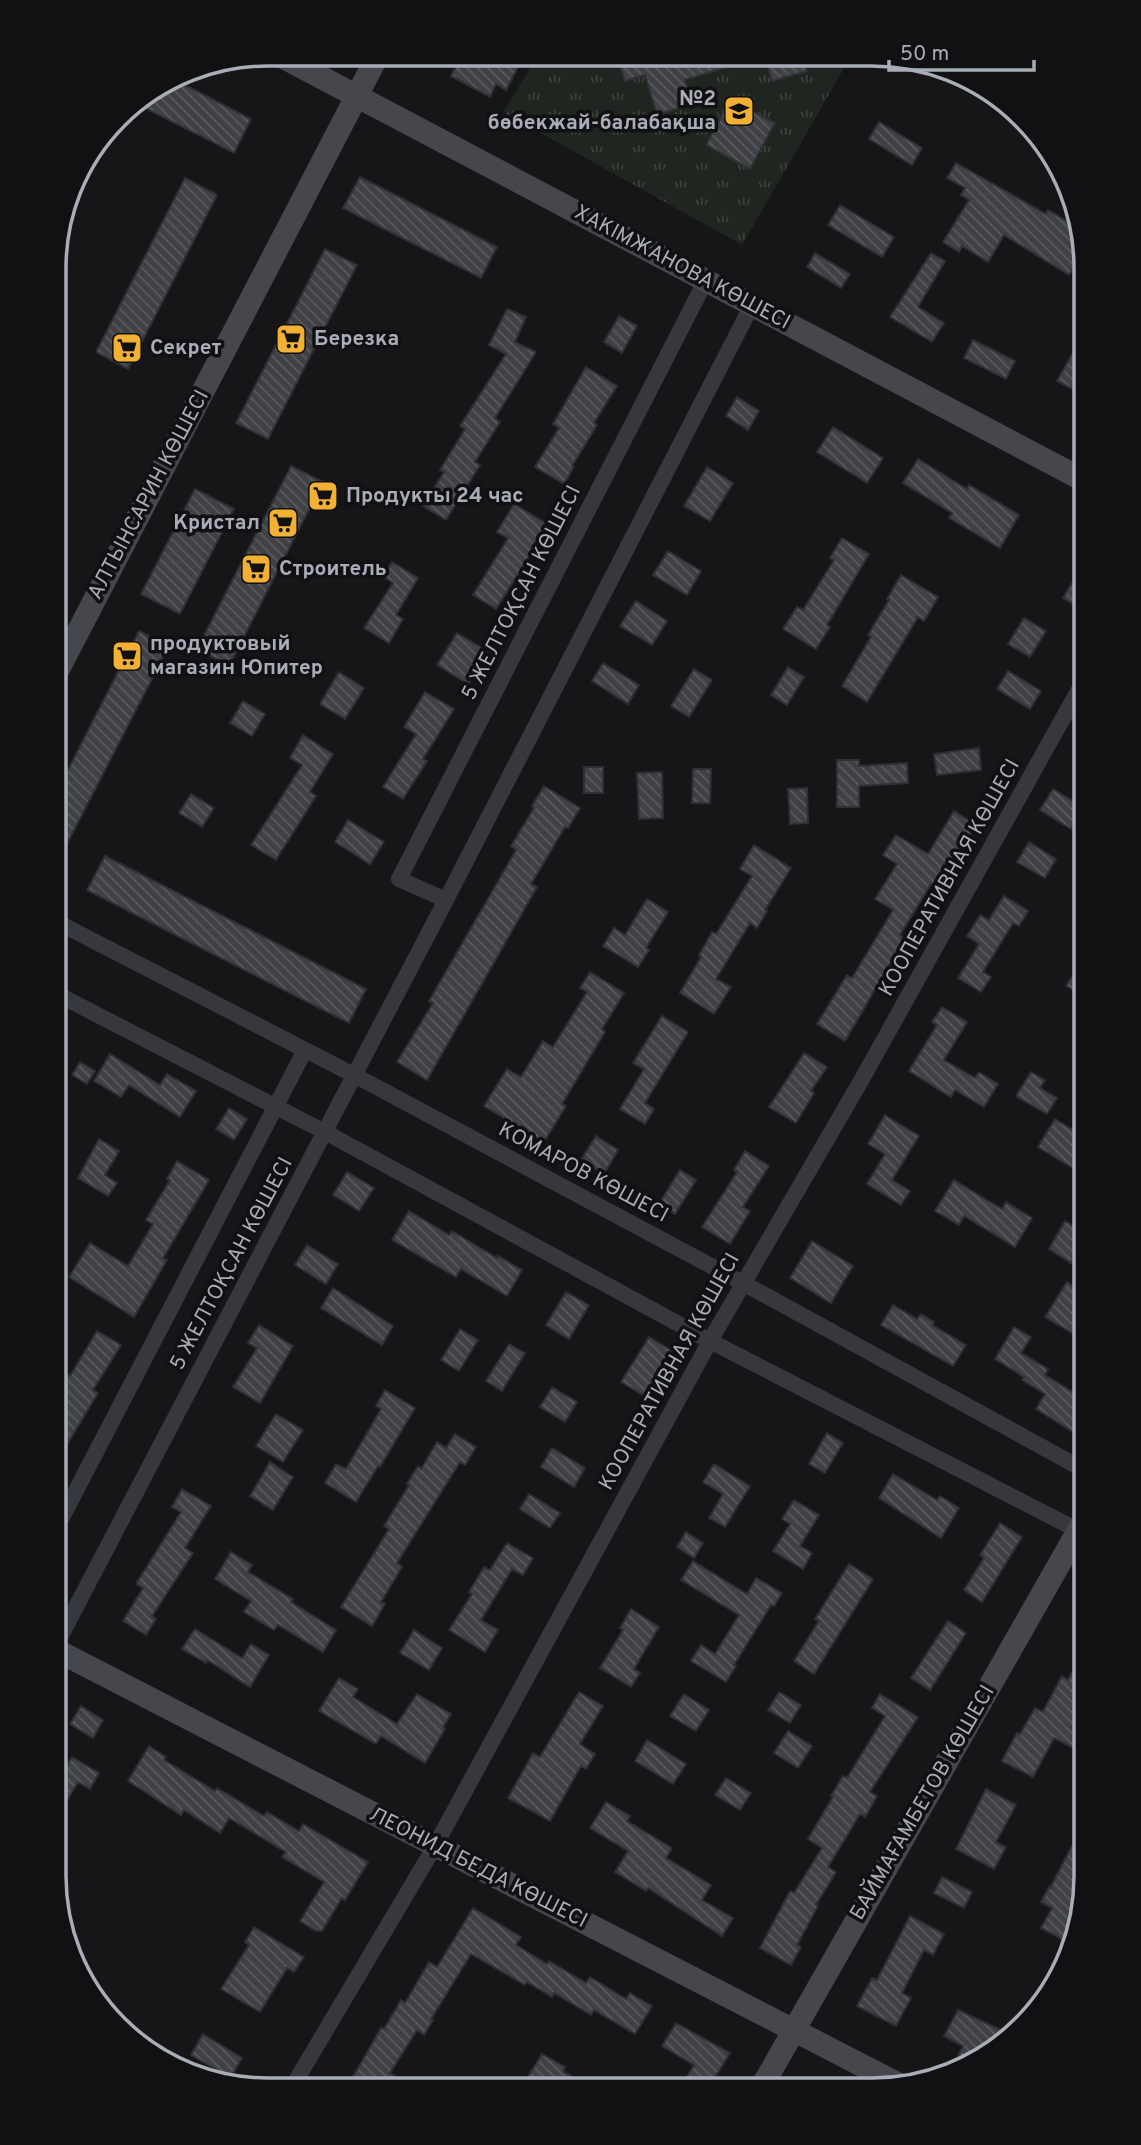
<svg xmlns="http://www.w3.org/2000/svg" width="1141" height="2145" viewBox="0 0 1141 2145" font-family="Overpass,sans-serif">
<defs>
<pattern id="grass-tufts" width="24" height="20" patternUnits="userSpaceOnUse" patternTransform="scale(1.75)"><rect width="24" height="20" fill="#1e261f"/><path d="M3 7l-1-3M5 7V3M7 7l1-3M15 17l-1-3M17 17v-4M19 17l1-3" fill="none" stroke="#3c433d"/></pattern>
<pattern id="building-back-hatch" width="6" height="6" patternUnits="userSpaceOnUse" patternTransform="scale(1.75)"><rect width="6" height="6" fill="#404145"/><path d="M-1 5l2 2M0 0l6 6M5-1l2 2" fill="none" stroke="#595a5e"/></pattern>
</defs>
<rect width="100%" height="100%" fill="#161618"/>
<path fill="url(#grass-tufts)" d="M538,56L850,58L742,245L503,112Z"/>
<path fill="url(#building-back-hatch)" stroke="#303034" stroke-width="2" d="M462,55L524,56L506,90L496,84L490,97L451,76Z
M617,56L746,57V61L685,80L692,104L657,115L645,75L625,81Z
M765,57L803,58L807,71L772,81Z
M173,79L251,119L234,153L135,103Z
M730,99L775,123L750,169L706,145Z
M879,122L922,148L912,165L869,139Z
M956,163L1046,214L1048,210L1080,229L1084,251L1069,275L1004,235L988,262L962,246L959,252L943,242L969,200L961,195L965,188L947,178Z
M360,177L497,247L481,278L343,208Z
M185,178L217,195L128,369L96,352Z
M840,205L894,237L882,257L828,225Z
M325,249L357,265L268,439L236,423Z
M815,253L850,274L841,288L807,267Z
M931,253L945,261L918,307L944,323L932,342L890,317Z
M507,309L526,317L515,342L536,352L495,418L500,422L475,462L480,465L446,520L423,506L444,472L440,470L465,429L460,426L506,354L489,345Z
M619,316L637,326L622,353L604,342Z
M1087,328V362L1072,389L1057,381Z
M973,340L1015,361L1006,379L964,358Z
M586,367L617,386L594,423L597,425L572,466L574,467L564,484L535,467L559,428L553,424Z
M737,397L759,411L748,430L726,416Z
M833,427L883,458L867,483L817,452Z
M918,459L967,489L969,485L1019,515L1000,548L949,518L952,513L903,483Z
M291,466L323,482L229,666L197,649Z
M707,467L733,483L710,521L684,506Z
M195,489L234,509L180,614L141,594Z
M514,504L549,525L496,609L473,595L508,538L497,532Z
M842,538L869,554L827,625L830,627L816,649L783,629L797,607L803,610L834,560L830,558Z
M668,551L701,571L687,595L653,575Z
M1087,558V598L1080,608L1063,598Z
M392,562L418,578L396,615L403,619L389,643L364,628L393,583L384,577Z
M901,575L938,597L924,621L918,617L867,702L842,686L871,637L868,635L889,600L887,599Z
M636,601L667,621L652,645L620,626Z
M1024,618L1046,631L1030,657L1008,644Z
M139,631L169,646L55,867V795Z
M457,633L487,651L468,684L437,665Z
M603,663L639,685L628,704L592,681Z
M788,667L804,677L787,705L771,695Z
M694,669L712,680L689,717L671,706Z
M1008,671L1041,691L1030,709L997,689Z
M339,672L364,688L345,719L320,704Z
M425,692L454,709L423,759L427,761L403,799L383,787L416,734L404,727Z
M243,701L265,714L252,736L230,723Z
M303,735L333,754L310,792L316,796L276,860L251,845L302,765L290,758Z
M979,748L981,770L937,775L934,754Z
M837,760H859V766L907,763L908,783L859,786V807H837Z
M584,767H603V793H584Z
M693,769H711L710,803H692Z
M662,772L663,818L639,819L637,773Z
M544,786L580,808L568,828L565,827L531,884L537,887L427,1080L397,1062L433,1003L429,1001L516,850L511,846L534,808L532,806Z
M807,788L808,823L790,824L788,789Z
M1053,789L1084,808L1071,829L1040,810Z
M191,794L214,808L202,827L179,813Z
M954,811L976,825L936,888L931,884L900,935L905,938L845,1041L817,1024L847,975L852,978L893,910L875,899L897,864L883,855L896,835L928,854Z
M348,820L384,842L370,864L335,842Z
M1029,842L1056,859L1045,878L1017,862Z
M754,845L791,868L765,910L767,911L757,928L750,923L716,979L731,987L714,1014L680,993L701,957L699,955L712,932L716,934L752,876L740,869Z
M105,856L366,989L349,1023L87,890Z
M1004,896L1028,911L1019,926L1013,923L983,972L991,977L981,992L958,978L979,944L967,936L980,915L989,920Z
M647,899L668,912L646,948L649,950L638,967L603,946L614,928L625,935Z
M1087,953V983L1080,994L1066,986Z
M590,972L624,993L602,1029L605,1032L562,1104L566,1106L544,1142L484,1106L507,1069L521,1077L543,1041L553,1047L587,992L580,988Z
M942,1007L967,1022L944,1060L975,1078L979,1072L998,1084L984,1107L955,1090L951,1097L909,1071L937,1025L932,1022Z
M662,1016L688,1032L645,1103L654,1109L645,1124L620,1109L644,1069L633,1063Z
M804,1053L827,1067L811,1091L814,1093L796,1123L769,1107Z
M110,1054L160,1085L167,1074L196,1091L180,1117L129,1085L121,1097L94,1081Z
M80,1062L95,1071L87,1084L72,1075Z
M1031,1072L1045,1080L1040,1088L1057,1098L1047,1114L1016,1096Z
M229,1108L247,1119L234,1140L216,1129Z
M885,1115L919,1136L892,1180L910,1191L901,1205L867,1184L885,1154L868,1144Z
M1055,1119L1086,1138V1176L1038,1147Z
M596,1136L618,1150L604,1174L581,1160Z
M99,1139L119,1151L105,1175L117,1183L108,1196L78,1178Z
M745,1151L769,1166L743,1207L750,1211L730,1244L702,1227L737,1172L734,1170Z
M177,1161L209,1180L163,1258L167,1260L134,1317L69,1277L90,1243L128,1266L153,1224L146,1220L170,1180L167,1179Z
M680,1170L696,1180L675,1214L659,1204Z
M347,1172L374,1188L359,1211L333,1195Z
M954,1180L1002,1209L1006,1202L1032,1218L1015,1247L964,1216L959,1225L935,1211Z
M409,1211L449,1235L452,1231L497,1258L498,1256L522,1270L507,1296L461,1269L456,1277L392,1240Z
M1065,1221L1086,1234L1071,1263L1049,1249Z
M812,1241L853,1266L831,1303L790,1278Z
M307,1245L338,1264L326,1284L295,1265Z
M1067,1282L1086,1294V1309L1072,1333L1045,1317Z
M333,1288L393,1326L382,1345L321,1308Z
M566,1292L589,1305L569,1339L546,1325Z
M893,1305L917,1319L921,1314L934,1322L932,1325L966,1345L953,1366L881,1325Z
M259,1325L293,1346L260,1403L233,1387L257,1348L248,1343Z
M1014,1327L1031,1337L1021,1353L1048,1369L1045,1375L1086,1400V1420L1078,1435L1036,1409L1045,1394L1022,1380L1024,1377L995,1359Z
M460,1329L478,1340L459,1371L441,1360Z
M97,1331L121,1345L93,1390L98,1393L55,1464V1387L64,1372L70,1376Z
M649,1337L674,1352L646,1397L621,1382Z
M509,1344L525,1353L502,1391L486,1381Z
M552,1387L577,1402L565,1422L540,1407Z
M385,1390L415,1408L380,1467L378,1466L356,1502L325,1483L336,1464L346,1469L381,1409L376,1406Z
M276,1414L303,1430L283,1462L256,1446Z
M827,1433L843,1443L825,1473L809,1464Z
M455,1434L476,1447L465,1465L460,1462L397,1563L402,1567L381,1602L385,1604L372,1626L341,1607L389,1529L384,1526L409,1485L407,1484L418,1466L421,1469L437,1442L446,1448Z
M552,1448L585,1468L574,1487L541,1467Z
M270,1462L293,1477L273,1510L250,1496Z
M714,1464L750,1486L725,1527L709,1518L723,1494L703,1482Z
M893,1474L937,1500L940,1496L959,1508L941,1538L879,1498Z
M182,1489L211,1506L185,1548L193,1553L152,1616L156,1619L146,1635L123,1621L143,1588L136,1584L181,1512L172,1507Z
M529,1494L560,1513L550,1528L520,1509Z
M794,1500L819,1515L800,1546L812,1553L803,1569L773,1551L790,1524L782,1519Z
M1000,1523L1022,1537L982,1602L964,1590L984,1558L980,1555Z
M686,1532L703,1543L694,1558L677,1547Z
M507,1543L533,1558L523,1575L512,1569L481,1620L498,1630L485,1652L449,1630L472,1594L469,1592L484,1567L490,1570Z
M231,1552L252,1565L248,1572L293,1599L291,1602L336,1630L323,1652L278,1625L274,1630L244,1612L251,1601L215,1579Z
M693,1561L747,1594L756,1578L782,1593L774,1606L771,1605L734,1665L736,1666L726,1682L691,1661L701,1645L715,1654L739,1615L681,1580Z
M849,1564L873,1579L814,1674L794,1661L819,1621L815,1619Z
M631,1609L659,1627L634,1669L640,1673L631,1687L600,1668L623,1630L620,1628Z
M948,1621L966,1633L930,1690L911,1678Z
M195,1629L242,1658L251,1644L269,1655L250,1687L207,1660L206,1663L182,1649Z
M414,1630L442,1648L429,1670L400,1653Z
M1086,1644V1700L1072,1727L1084,1733L1075,1749L1054,1738L1033,1777L1002,1761L1017,1733L1020,1734L1035,1708L1043,1712L1062,1676L1068,1680Z
M339,1678L358,1689L353,1697L397,1724L417,1694L451,1714L443,1727L445,1729L425,1763L381,1736L376,1744L319,1711Z
M579,1692L603,1706L580,1744L595,1754L586,1769L581,1766L550,1821L508,1798L533,1753L540,1757Z
M779,1692L801,1705L790,1723L768,1710Z
M684,1694L709,1710L696,1731L670,1716Z
M880,1694L918,1717L870,1792L877,1796L865,1817L860,1814L828,1867L836,1872L816,1905L818,1906L797,1945L801,1947L791,1965L760,1948L790,1891L794,1893L822,1848L808,1839L833,1797L831,1796L843,1776L847,1778L885,1716L872,1708Z
M81,1706L103,1720L93,1738L70,1724Z
M788,1731L812,1746L798,1768L774,1753Z
M647,1740L686,1764L673,1784L635,1761Z
M149,1746L166,1757L164,1760L215,1791L217,1788L264,1816L267,1812L299,1831L303,1824L368,1862L345,1900L342,1898L322,1931H316L300,1921L324,1882L282,1857L286,1852L229,1818L220,1833L184,1810L181,1815L128,1781Z
M72,1757L99,1773L90,1789L78,1782L54,1822V1787Z
M726,1778L751,1793L740,1810L715,1795Z
M986,1789L1016,1805L996,1842L1006,1847L994,1869L956,1849Z
M606,1802L630,1816L627,1821L672,1848L666,1858L711,1885L702,1900L733,1918L722,1936L648,1888L646,1891L615,1872L628,1851L590,1828Z
M1086,1819V1891L1079,1924L1069,1943L1041,1928L1052,1908L1041,1902L1049,1887L1050,1888Z
M942,1877L972,1892L964,1908L934,1893Z
M473,1908L521,1937L516,1945L547,1964L549,1961L586,1983L590,1977L626,1999L630,1993L652,2006L635,2034L594,2010L591,2015L554,1993L552,1997L527,1982L525,1985L471,1954L431,2019L433,2020L424,2035L417,2030L390,2073L398,2078L391,2089H346L381,2028L384,2029L401,2000L405,2003L429,1962L437,1967Z
M910,1916L944,1934L933,1955L924,1950L902,1993L911,1998L896,2026L857,2006L872,1978L877,1980Z
M254,1927L304,1957L294,1972L287,1968L260,2012L221,1989L249,1945L245,1942Z
M958,2010L1001,2030L986,2057L973,2064L958,2056L963,2046L944,2036Z
M676,2023L730,2053L707,2090H679L694,2065L662,2046Z
M203,2034L242,2058L230,2078L191,2055Z
M542,2054L565,2067L563,2071L595,2090H520Z"/>
<g fill="none" stroke-linecap="round" stroke-linejoin="round">
<path stroke="#37383d" stroke-width="16" d="M446,900L399,879L706,280
M55,921L354,1075L743,1283L1086,1471
M55,993L325,1132L710,1341L1085,1534
M55,1531L305,1050
M55,1647L446,900L752,305
M291,2089L435,1846L710,1341L862,1079L1087,675"/>
<path stroke="#45474d" stroke-width="23" d="M277,54L1087,482
M56,674L378,55
M54,1649L902,2086
M760,2090L1086,1517"/>
</g>
<defs>
<g id="school-square" transform="scale(1.575)"><rect x="-9" y="-9" width="18" height="18" rx="4" fill="#f2b134" stroke="#111113"/><path d="M0-5L7-2L0 1L-7-2ZM-4 1L0 2.5L4 1V4Q0 6-4 4Z" fill="#111"/></g>
<g id="supermarket-square" transform="scale(1.575)"><rect x="-9" y="-9" width="18" height="18" rx="4" fill="#f2b134" stroke="#111113"/><path d="M-6-5.5h2.5l.6 2H6L4.5 2H-2.5L-4.4-4H-6ZM-1.5 3.2a1.3 1.3 0 1 0 .1 0ZM3 3.2a1.3 1.3 0 1 0 .1 0Z" fill="#111"/></g>
</defs>
<g fill-rule="evenodd">
<use href="#school-square" x="739" y="111"/>
<use href="#supermarket-square" x="291" y="339"/>
<use href="#supermarket-square" x="127" y="348"/>
<use href="#supermarket-square" x="323" y="496"/>
<use href="#supermarket-square" x="283" y="523"/>
<use href="#supermarket-square" x="256" y="569"/>
<use href="#supermarket-square" x="127" y="656"/>
</g>
<g text-anchor="middle" dominant-baseline="central" stroke-width="7" stroke-linejoin="round" paint-order="stroke">
<g font-size="21" font-weight="bold" fill="#a8adb8" stroke="#111113" text-anchor="start">
<text x="716" y="99" text-anchor="end">№2<tspan x="716" dy="24">бөбекжай-балабақша</tspan></text>
<text x="314" y="339">Березка</text>
<text x="150" y="348">Секрет</text>
<text x="346" y="496">Продукты 24 час</text>
<text x="260" y="523" text-anchor="end">Кристал</text>
<text x="279" y="569">Строитель</text>
<text x="150" y="644">продуктовый<tspan x="150" dy="24">магазин Юпитер</tspan></text>
</g>
<g font-size="21" fill="#a8adb8" stroke="#111113">
<text transform="translate(682 268) rotate(28)">ХАКІМЖАНОВА КӨШЕСІ</text>
<text transform="translate(149 495) rotate(-62)">АЛТЫНСАРИН КӨШЕСІ</text>
<text transform="translate(522 593) rotate(-63)">5 ЖЕЛТОҚСАН КӨШЕСІ</text>
<text transform="translate(950 878) rotate(-61)">КООПЕРАТИВНАЯ КӨШЕСІ</text>
<text transform="translate(583 1173) rotate(28)">КОМАРОВ КӨШЕСІ</text>
<text transform="translate(232 1264) rotate(-62)">5 ЖЕЛТОҚСАН КӨШЕСІ</text>
<text transform="translate(670 1372) rotate(-61)">КООПЕРАТИВНАЯ КӨШЕСІ</text>
<text transform="translate(923 1803) rotate(-60)">БАЙМАҒАМБЕТОВ КӨШЕСІ</text>
<text transform="translate(478 1868) rotate(27)">ЛЕОНИД БЕДА КӨШЕСІ</text>
</g>
</g>
<path d="M0 0H1141V2145H0ZM268 66H872A202 202 0 0 1 1074 268V1876A202 202 0 0 1 872 2078H268A202 202 0 0 1 66 1876V268A202 202 0 0 1 268 66Z" fill="#111113" fill-rule="evenodd"/>
<path fill="none" stroke="#a8adb8" stroke-width="3.5" d="M268 66H872A202 202 0 0 1 1074 268V1876A202 202 0 0 1 872 2078H268A202 202 0 0 1 66 1876V268A202 202 0 0 1 268 66Z"/>
<path d="M889 60v10h145v-10" fill="none" stroke="#a8adb8" stroke-width="3.5"/>
<text x="900" y="60" font-size="21" fill="#a8adb8" stroke="#111113" stroke-width="5" paint-order="stroke">50 m</text>
</svg>
